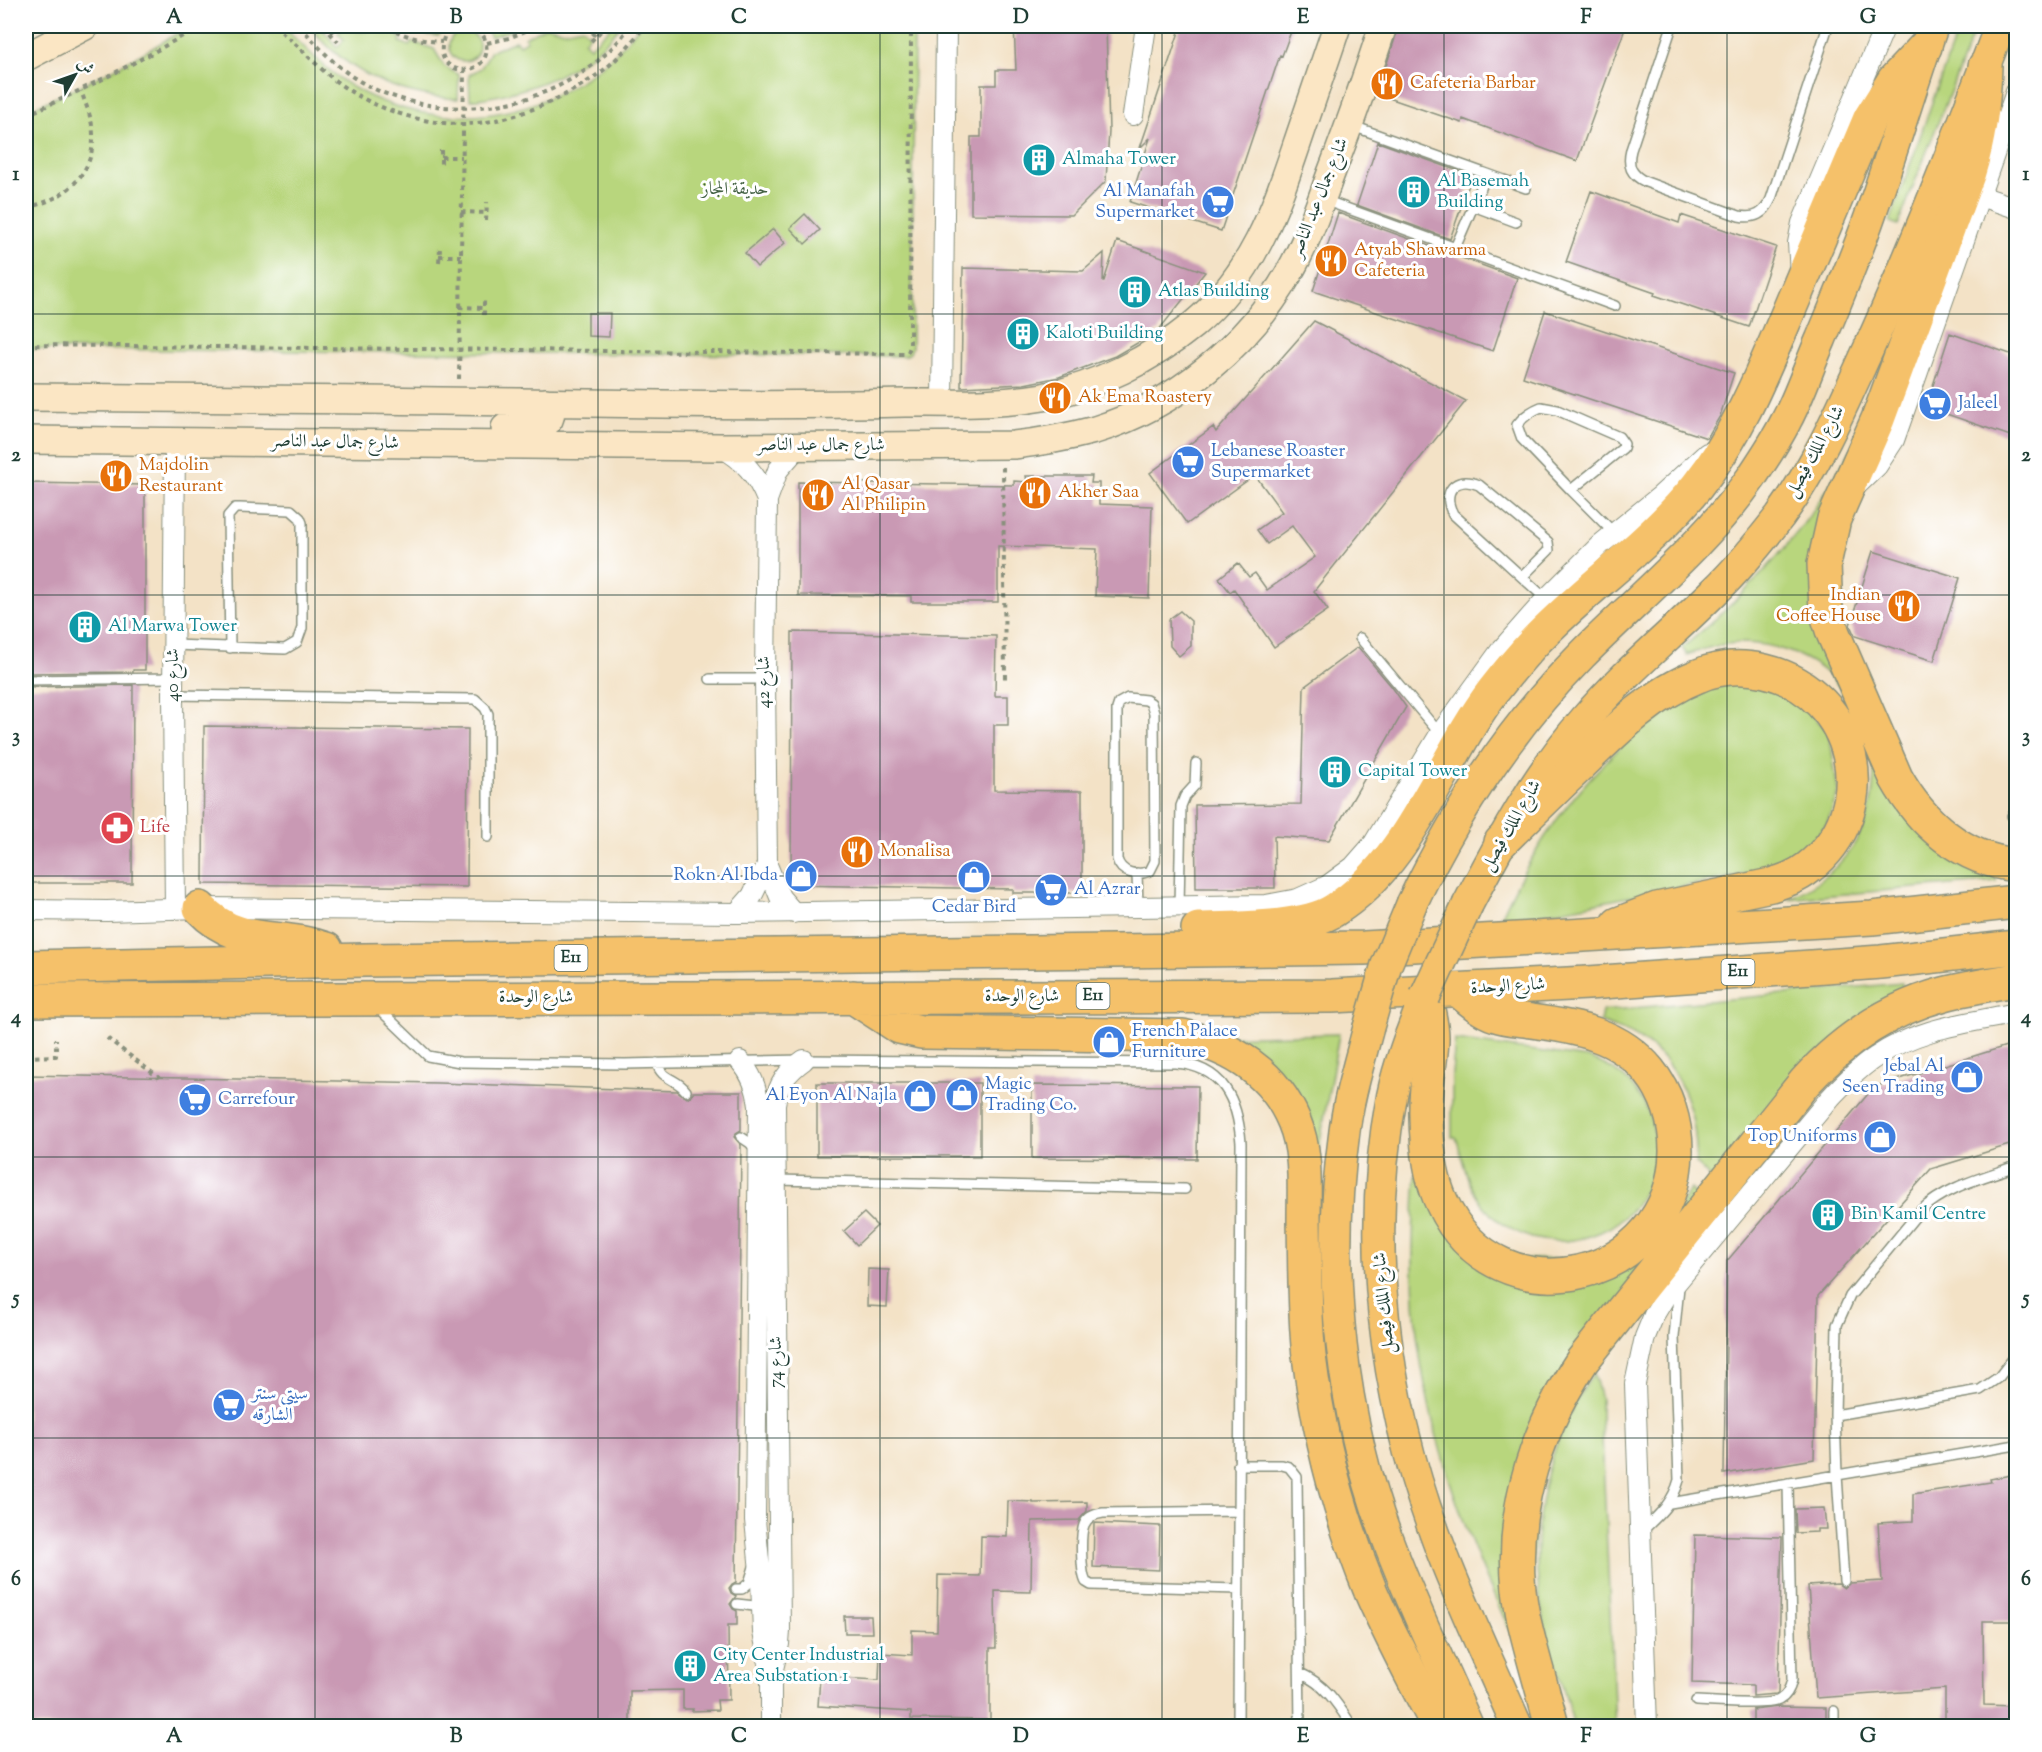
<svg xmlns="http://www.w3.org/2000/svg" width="2042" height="1752" viewBox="0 0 2042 1752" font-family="'Sorts Mill Goudy',Amiri,serif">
<rect width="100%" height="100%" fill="#fff"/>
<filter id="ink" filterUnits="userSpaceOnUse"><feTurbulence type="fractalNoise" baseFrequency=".0167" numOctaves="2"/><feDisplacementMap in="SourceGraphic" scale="12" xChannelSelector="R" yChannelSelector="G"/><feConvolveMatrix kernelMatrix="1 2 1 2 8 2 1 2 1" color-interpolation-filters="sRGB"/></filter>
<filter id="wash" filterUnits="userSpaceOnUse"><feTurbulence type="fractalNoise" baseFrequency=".008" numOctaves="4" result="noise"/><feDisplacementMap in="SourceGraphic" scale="24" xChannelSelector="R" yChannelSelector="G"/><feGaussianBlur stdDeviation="1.35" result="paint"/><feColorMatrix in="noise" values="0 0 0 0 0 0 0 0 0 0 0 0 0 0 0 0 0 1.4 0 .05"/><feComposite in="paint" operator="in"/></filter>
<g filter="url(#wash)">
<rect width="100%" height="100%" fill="#f3e2c6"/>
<path fill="#b8d67d" stroke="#6c8a58" stroke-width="1.5" d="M189,26H282C305,47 327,72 354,88C451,143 574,115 639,26H914L912,347L910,353L905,356L26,349V111C82,86 137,59 189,26Z
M309,26H320L337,47L344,40L338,33L346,26C358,35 367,32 379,26L401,38L400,42L410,46L412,42L434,49L444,66L459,75L458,99C396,95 349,74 309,26Z
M401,26H447L438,36L424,34Z
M485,26H522L491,37Z
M547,26L564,31L582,27L590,35L584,41L590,47L610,28L608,26H620C584,73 527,93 470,100L469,75L481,68L491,51L516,41L519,45L527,41L525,37Z
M1959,26H1976L1898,225L1890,222Z
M449 46a15 15 0 1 1 30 0a15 15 0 1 1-30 0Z
M1854,445L1819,550L1878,752L1996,868V881L1787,899C1834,879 1869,840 1873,787C1874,778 1875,768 1873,759C1870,747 1861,734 1856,722C1850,710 1846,695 1838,685C1813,654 1765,639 1726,644C1713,646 1700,650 1687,655L1682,648C1729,609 1774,566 1810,515C1826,493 1840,469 1854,445Z
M1719,681L1784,687L1829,732L1838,792L1827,824L1804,851L1790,861L1774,868L1757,872L1499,922C1529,854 1569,794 1624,744C1633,736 1641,726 1651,719C1671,704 1696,694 1719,681Z
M1902,983L1904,997L1712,1180L1696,1164C1698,1114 1680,1058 1631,1034C1621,1029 1610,1026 1600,1022L1602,1011Z
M1339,1034L1318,1153L1217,1037Z
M1455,1040L1588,1058C1608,1065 1627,1076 1639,1095C1674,1146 1650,1218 1590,1236C1571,1242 1551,1243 1532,1238C1508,1230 1487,1215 1475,1194C1465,1177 1462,1156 1456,1137H1452V1074Z
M1416,1174L1476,1259H1639L1674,1220L1690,1189L1698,1198L1540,1414L1528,1668C1473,1557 1426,1440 1415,1315C1411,1268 1413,1221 1416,1174Z
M1594,1373L1601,1400V1414L1615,1726H1574C1565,1690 1550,1654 1543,1617C1526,1532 1545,1443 1594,1373Z"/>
<g id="blocks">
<path fill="#c999b4" d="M1014,26H1106L1109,131L1106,181L1072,215L971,214V137H981V85H996V70H1016Z
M1181,26H1293L1282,56L1280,55L1221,231L1130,202L1150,138L1140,148Z
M1399,26H1626L1577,161L1463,119L1462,123L1377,94Z
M1378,142L1472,176L1450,239L1357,205Z
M1591,191L1679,223L1681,215L1776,247L1749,327L1654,295L1655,293L1566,262Z
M1338,213L1517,278L1493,351L1313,291Z
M805,214L820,230L805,244L790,228Z
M773,229L785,243L757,267L745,253Z
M1117,241L1205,272L1158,331L1115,356L1059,377L1024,384L961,387L963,268L1083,271L1104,253L1103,281H1104Z
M1545,311L1734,373L1720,416L1707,438L1523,377Z
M588,313H610L609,337L588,336Z
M1314,321L1466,401L1314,591L1328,610L1274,647L1234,589L1230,592L1219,578L1238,563L1249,577L1255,573L1267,590L1315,557L1292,526L1267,544L1257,530L1282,512L1255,475L1187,524L1150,473L1213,427L1216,432Z
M1950,333L2016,356V438L1926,407Z
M1026,476H1092L1091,483H1099V504L1152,506L1149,598L1095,596L1097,549L998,546V602H911V596L798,595V482L1014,485V481L1027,482Z
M26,483L145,485V670H133V672L26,673Z
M1873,551L1960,578L1934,661L1855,636L1850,625Z
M1180,611L1191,621V646L1179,656L1170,646L1169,619Z
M792,632L996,636L995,696H1008V725H994V790L1082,791V893H1013V889L791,885Z
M1358,647L1392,687L1406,707L1329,840L1274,836L1275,888H1196L1195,805L1301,804L1304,687Z
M133,685L132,883H26V687Z
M204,726L468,729L467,887L203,884Z
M2016,1043V1143L1931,1169L1818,1296L1814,1459L1724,1474L1727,1261L1874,1087Z
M26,1075L438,1083L677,1091L687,1098L691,1096L693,1092H741V1130L736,1133L734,1137L741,1145L736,1582L732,1584L729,1588L731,1593L736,1596L730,1604L733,1609L737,1611V1625H728L729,1700H717L718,1710L692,1711L693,1709H683V1690L630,1691V1726H26Z
M817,1083H980V1156H817Z
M1032,1085L1198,1086L1197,1159L1032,1158Z
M864,1213L877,1226L857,1245L844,1231Z
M868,1269L889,1270L887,1307L867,1306Z
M2016,1474V1560L2014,1561L2016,1621H1983L1984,1705L2016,1706V1726H1945V1689L1816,1698L1808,1586L1838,1584L1844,1588L1850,1583L1882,1581L1878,1523L1913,1521V1494L1991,1482L1990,1479Z
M1008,1501L1033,1502V1503L1087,1502V1511L1079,1520L1032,1521L1031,1592L995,1591L996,1648H990V1720L911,1719V1712L818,1706L820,1677L879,1680L880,1653L912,1655V1630L937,1631L938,1575L980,1576L981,1536L1007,1537Z
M1824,1508L1826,1529H1817V1532L1796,1533L1795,1509Z
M1094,1523L1160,1526L1159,1570L1093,1567Z
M1695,1535L1782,1537L1778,1693L1776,1694L1753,1696V1685L1692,1683Z
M844,1616H871L872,1633H845Z
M1778,1707L1826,1708V1726H1753V1710Z"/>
</g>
</g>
<g filter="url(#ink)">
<use href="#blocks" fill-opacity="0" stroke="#89907d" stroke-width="1.5"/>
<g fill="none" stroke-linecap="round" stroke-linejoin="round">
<g stroke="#89907d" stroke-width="12">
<path id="lane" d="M1672,26L1631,150C1627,166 1631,175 1646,182L1739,216C1755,219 1764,214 1771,199L1828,26
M1350,125L1526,188
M1324,200L1615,306
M1473,206L1516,222
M1455,248L1487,174
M1541,407L1557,410L1619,437L1624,444L1623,448L1571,490L1522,439L1517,425C1523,417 1531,411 1541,407Z
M1571,490L1614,533
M1522,577L1549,550L1548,542L1479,485C1455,475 1441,492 1453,514L1546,599
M1360,638L1440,734
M174,645L285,649L297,642L302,628V523L300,518L291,510L240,508H235L228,516L230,648
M710,679H765
M26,680L173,678
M173,695L475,699L485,708L488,714V837
M1128,698L1146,700L1151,703L1154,713L1155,861L1150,871C1137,876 1121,874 1117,859V709L1119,703Z
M2012,816L2016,817
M1137,873L1138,906
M1179,906L1181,806L1185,796L1195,785L1196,763
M377,1007L428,1056L460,1062L625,1064L804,1060L1175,1063C1223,1066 1238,1100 1241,1143L1238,1726
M657,1063C661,1080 677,1078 686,1091
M741,1137L750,1143L757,1151
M776,1180L1185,1189
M1835,1415L1980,1390L1999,1377L2016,1355
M1238,1465H1282L1289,1467L1297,1477L1300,1726
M1670,1503L2016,1445
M1641,1532C1658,1516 1673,1503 1679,1480L1674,1337L1679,1287
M1844,1581L1837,1475L1835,1415L1837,1325L1850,1296L1919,1212C1947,1186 1982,1178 2016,1166
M736,1589H742L749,1583L754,1567
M1238,1589L1091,1585L1086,1582C1081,1574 1080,1535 1084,1525C1087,1517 1095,1514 1103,1513L1239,1511
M737,1604L763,1607
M1300,1673C1326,1685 1337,1703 1352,1726
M1696,1701C1713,1702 1767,1706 1779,1700C1787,1696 1790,1689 1792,1680L1788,1483
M1834,1726V1711"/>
</g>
<g stroke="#89907d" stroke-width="22">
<path id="street" d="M1133,115L1146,26
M1980,196L2016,208
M1800,273L1798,243L1802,223L1885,26
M942,403L946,26
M721,447C744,460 757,475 767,500
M1854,488L1877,466L1894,440L2016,92
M175,909L173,695L175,442
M26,910L107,911L200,908L737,913L1266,905L1298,899L1327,886L1353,867L1374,843L1440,734L1501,650L1546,599L1601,544L1659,497L1707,453
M737,913L752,896L767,865
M794,913L780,897L767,865L765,679L767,500L778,470L799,446
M740,1061C752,1074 757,1088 759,1106L755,1520L761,1581L763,1632L771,1674V1726
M773,1669L779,1644L780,1631L775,1104C778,1084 787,1072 804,1060
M1647,1726L1635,1384L1645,1337L1654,1315L1666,1295L1831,1097C1845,1082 1859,1068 1876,1057C1917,1028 1969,1023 2016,1013"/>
</g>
<g stroke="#89907d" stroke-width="30">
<path id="secondary" d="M26,57L85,26
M26,397C237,399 449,400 660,404C742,405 824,405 905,403C951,403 998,405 1043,397C1097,386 1150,360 1193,325C1253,275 1274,212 1298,141C1311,103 1324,64 1337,26
M505,428C522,427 564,432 546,402
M26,440L720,447L1014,445C1041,442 1068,437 1095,430C1174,406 1249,345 1289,273C1307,242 1318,209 1330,176C1349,126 1367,76 1383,26"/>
</g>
<g stroke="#89907d" stroke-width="33">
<path id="primary" d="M1412,903C1456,811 1510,728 1582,655C1639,597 1703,546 1751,478C1763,460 1776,441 1786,421C1800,395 1809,366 1821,339C1838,298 1856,256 1871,213C1893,151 1911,88 1933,26
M1468,904C1502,839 1536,775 1585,719C1624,673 1672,634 1715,591C1739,568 1760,542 1780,516C1817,465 1842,407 1868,350C1916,244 1959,135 2000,26
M1425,997C1412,1030 1399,1062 1392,1096C1364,1240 1384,1397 1435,1534C1458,1598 1490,1663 1517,1726
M1368,1029C1359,1064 1348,1099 1344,1135C1325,1274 1341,1421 1392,1551C1415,1611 1443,1668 1468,1726"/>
</g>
<g stroke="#89907d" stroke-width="36">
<path id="highway" d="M1985,66C1984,104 1980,136 1969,172L1878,419L1834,519L1824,564L1826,611L1833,633L1896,778C1921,823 1963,860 2016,865
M1501,842C1527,816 1553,791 1579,766C1614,732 1652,694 1698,676C1719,667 1743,666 1765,671C1857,693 1884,810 1808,868C1797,877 1784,881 1771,885L1657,909L1618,924
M200,908C239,949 278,932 326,949
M1198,929C1233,928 1306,929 1334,910C1411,862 1440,761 1493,691C1507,673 1521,656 1536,640C1588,586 1651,544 1697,486C1739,433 1764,369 1790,308C1817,245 1843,181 1870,118L1894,80L1925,47
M26,967L365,960L1364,948L1872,918L2016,902
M853,997L899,1027L921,1032L1183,1036C1232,1047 1274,1073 1294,1121C1307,1152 1304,1186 1304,1220C1305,1265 1304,1311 1309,1356C1319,1437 1340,1517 1371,1592C1391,1638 1415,1682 1438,1726
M1425,997C1428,1010 1432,1024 1432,1037C1432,1054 1428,1070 1427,1087C1424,1121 1427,1172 1442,1203C1498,1324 1674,1283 1676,1151C1676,1122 1667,1093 1649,1071C1619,1034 1576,1027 1531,1021C1520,1019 1507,1019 1496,1015C1481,1010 1470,1000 1458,990
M26,1000L1332,996L1588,983L1881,962L2016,947
M1552,1726C1543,1690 1531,1653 1523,1616C1505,1525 1532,1437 1582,1361L1805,1082C1843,1040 1888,1009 1944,994C1967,988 1992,984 2016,980"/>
</g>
<path stroke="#89907d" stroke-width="4" stroke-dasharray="4.5 4.5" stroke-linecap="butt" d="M274,26C301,46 321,73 350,91C382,111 424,124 462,124C511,124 576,95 612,63C624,52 634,39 645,26
M287,26L293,30L300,26
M300,26C317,45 334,65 356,79C442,132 572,110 630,26
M324,26L338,42
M349,26L358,29L371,26
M388,26C404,37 423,41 442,42
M458,26L445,35C426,81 498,80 485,40C483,32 476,28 469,26
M565,26H566
M586,26L596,36
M330,33L339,26
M591,41L606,26
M487,43L509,38L537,26
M26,115C86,89 143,59 200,26
M441,150V164
M441,157H462
M26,207C61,202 94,176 93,136C93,120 86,105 81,91
M461,212L487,213
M486,221L487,202
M439,256H461
M439,262L440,249
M459,307L484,308
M484,315V299
M26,345L904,354L908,352L910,347L911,26
M459,379L464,71
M1003,467L1005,680
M107,1038L159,1078
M26,1057L56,1056V1039"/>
<use href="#lane" stroke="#fff" stroke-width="9"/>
<use href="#street" stroke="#fff" stroke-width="20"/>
<use href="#secondary" stroke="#fbe6c4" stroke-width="27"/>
<use href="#primary" stroke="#f5c16b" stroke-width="30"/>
<use href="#highway" stroke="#f5c16b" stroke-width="33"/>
<g stroke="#89907d" stroke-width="33" stroke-linecap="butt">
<path id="primary-bridge" d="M1425,997L1468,904
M1368,1029L1386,966L1412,903"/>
</g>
<use href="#primary-bridge" stroke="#f5c16b" stroke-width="30"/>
</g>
</g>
<path fill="none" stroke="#1f3d34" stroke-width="1.5" stroke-opacity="0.55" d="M315,26V1726M598,26V1726M880,26V1726M1162,26V1726M1444,26V1726M1727,26V1726M26,314H2016M26,595H2016M26,876H2016M26,1157H2016M26,1438H2016"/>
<defs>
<g id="restaurant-disc" transform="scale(1.725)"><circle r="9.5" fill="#e8710a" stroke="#fff"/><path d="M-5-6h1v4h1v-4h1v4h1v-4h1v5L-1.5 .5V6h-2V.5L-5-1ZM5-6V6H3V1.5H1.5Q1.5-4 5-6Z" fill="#fff"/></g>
<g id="building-disc" transform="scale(1.725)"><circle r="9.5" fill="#0f9aa8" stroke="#fff"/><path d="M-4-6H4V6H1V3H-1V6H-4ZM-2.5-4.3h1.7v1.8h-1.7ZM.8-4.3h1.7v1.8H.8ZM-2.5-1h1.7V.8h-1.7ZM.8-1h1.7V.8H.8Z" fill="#fff"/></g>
<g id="supermarket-disc" transform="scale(1.725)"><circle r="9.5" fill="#3f7fe0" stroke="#fff"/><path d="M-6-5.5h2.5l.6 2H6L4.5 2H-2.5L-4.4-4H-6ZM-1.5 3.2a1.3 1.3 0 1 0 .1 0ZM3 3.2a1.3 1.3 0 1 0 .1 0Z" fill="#fff"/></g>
<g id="pharmacy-disc" transform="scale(1.725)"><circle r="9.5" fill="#e0444e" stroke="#fff"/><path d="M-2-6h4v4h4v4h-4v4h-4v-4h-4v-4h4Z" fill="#fff"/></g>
<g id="shop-disc" transform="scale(1.725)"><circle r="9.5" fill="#3f7fe0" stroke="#fff"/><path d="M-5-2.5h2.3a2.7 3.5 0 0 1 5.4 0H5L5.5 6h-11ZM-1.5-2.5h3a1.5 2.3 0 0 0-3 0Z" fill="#fff"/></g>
</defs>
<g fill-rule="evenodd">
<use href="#restaurant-disc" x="1387" y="84"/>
<use href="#building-disc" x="1039" y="160"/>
<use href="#building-disc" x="1414" y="192"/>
<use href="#supermarket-disc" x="1218" y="202"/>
<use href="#restaurant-disc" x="1331" y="261"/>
<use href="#building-disc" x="1135" y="292"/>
<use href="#building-disc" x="1023" y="334"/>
<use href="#restaurant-disc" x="1055" y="398"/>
<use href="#supermarket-disc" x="1935" y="404"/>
<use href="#supermarket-disc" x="1188" y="462"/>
<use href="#restaurant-disc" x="116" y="476"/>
<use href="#restaurant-disc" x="1035" y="493"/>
<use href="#restaurant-disc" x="818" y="495"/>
<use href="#restaurant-disc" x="1904" y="606"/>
<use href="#building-disc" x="85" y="627"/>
<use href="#building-disc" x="1335" y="772"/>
<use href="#pharmacy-disc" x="117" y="828"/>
<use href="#restaurant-disc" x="857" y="852"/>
<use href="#shop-disc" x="801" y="876"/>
<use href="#shop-disc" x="974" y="877"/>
<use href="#supermarket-disc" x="1051" y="890"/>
<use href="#shop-disc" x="1109" y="1042"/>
<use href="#shop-disc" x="1967" y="1077"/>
<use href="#shop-disc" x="962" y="1095"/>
<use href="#shop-disc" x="920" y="1096"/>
<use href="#supermarket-disc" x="195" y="1100"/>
<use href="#shop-disc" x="1880" y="1137"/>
<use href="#building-disc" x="1828" y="1215"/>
<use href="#supermarket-disc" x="229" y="1405"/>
<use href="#building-disc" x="690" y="1666"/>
</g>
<g text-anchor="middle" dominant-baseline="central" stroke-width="6" stroke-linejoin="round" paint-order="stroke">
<g fill="#fff" stroke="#627771" stroke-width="1.5">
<rect x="554.5" y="945" width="33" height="26" rx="4.5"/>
<rect x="1721.5" y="959" width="33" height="26" rx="4.5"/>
<rect x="1076.5" y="983" width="33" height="26" rx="4.5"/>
</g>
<g font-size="16" font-weight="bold" fill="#1f3d34">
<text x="571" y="958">E11</text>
<text x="1738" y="972">E11</text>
<text x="1093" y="996">E11</text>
</g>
<g font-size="18" fill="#c56008" stroke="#fff" text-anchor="start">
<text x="1410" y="84">Cafeteria Barbar</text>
<text x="1354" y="251">Atyab Shawarma<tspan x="1354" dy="21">Cafeteria</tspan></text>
<text x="1078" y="398">Ak Ema Roastery</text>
<text x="139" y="466">Majdolin<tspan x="139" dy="21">Restaurant</tspan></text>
<text x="841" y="485">Al Qasar<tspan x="841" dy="21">Al Philipin</tspan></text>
<text x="1058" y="493">Akher Saa</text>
<text x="1881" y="596" text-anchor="end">Indian<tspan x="1881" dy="21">Coffee House</tspan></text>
<text x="880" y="852">Monalisa</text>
</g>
<g font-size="18" fill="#0d838f" stroke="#fff" text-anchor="start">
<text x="1062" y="160">Almaha Tower</text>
<text x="1437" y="182">Al Basemah<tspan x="1437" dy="21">Building</tspan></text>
<text x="1158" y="292">Atlas Building</text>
<text x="1046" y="334">Kaloti Building</text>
<text x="108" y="627">Al Marwa Tower</text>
<text x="1358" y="772">Capital Tower</text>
<text x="1851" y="1215">Bin Kamil Centre</text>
<text x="713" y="1656">City Center Industrial<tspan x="713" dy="21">Area Substation 1</tspan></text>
</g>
<g font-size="18" fill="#456346" stroke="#fff">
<text x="735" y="190">حديقة المجاز</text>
</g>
<g font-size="18" fill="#366cbe" stroke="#fff" text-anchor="start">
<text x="1195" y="192" text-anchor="end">Al Manafah<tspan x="1195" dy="21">Supermarket</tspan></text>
<text x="1958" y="404">Jaleel</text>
<text x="1211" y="452">Lebanese Roaster<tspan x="1211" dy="21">Supermarket</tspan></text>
<text x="778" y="876" text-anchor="end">Rokn Al Ibda</text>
<text x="1074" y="890">Al Azrar</text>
<text x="974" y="908" text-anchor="middle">Cedar Bird</text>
<text x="1132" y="1032">French Palace<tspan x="1132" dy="21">Furniture</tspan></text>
<text x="1944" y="1067" text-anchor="end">Jebal Al<tspan x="1944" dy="21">Seen Trading</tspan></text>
<text x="985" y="1085">Magic<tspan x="985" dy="21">Trading Co.</tspan></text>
<text x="897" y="1096" text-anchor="end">Al Eyon Al Najla</text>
<text x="218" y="1100">Carrefour</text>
<text x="1857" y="1137" text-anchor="end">Top Uniforms</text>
<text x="252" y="1395">سيتي سنتر<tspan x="252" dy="21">الشارقه</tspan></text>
</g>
<g font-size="18" fill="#1f3d34" stroke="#fff">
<text transform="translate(1320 198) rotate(-68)">شارع جمال عبد الناصر</text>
<text transform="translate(335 443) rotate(1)">شارع جمال عبد الناصر</text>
<text x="821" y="446">شارع جمال عبد الناصر</text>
<text transform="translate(1816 452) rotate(-61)">شارع الملك فيصل</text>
<text transform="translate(174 675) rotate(-90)">شارع 40</text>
<text transform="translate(765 682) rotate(-90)">شارع 42</text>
<text transform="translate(1512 826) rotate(-60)">شارع الملك فيصل</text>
<text transform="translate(1508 987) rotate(-3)">شارع الوحدة</text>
<text x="1022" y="997">شارع الوحدة</text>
<text x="536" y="998">شارع الوحدة</text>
<text transform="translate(1385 1303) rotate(-95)">شارع الملك فيصل</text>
<text transform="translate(777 1362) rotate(-90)">شارع 74</text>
</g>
<g font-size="18" fill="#be3a42" stroke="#fff" text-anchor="start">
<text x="140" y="828">Life</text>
</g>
</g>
<rect width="2042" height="1752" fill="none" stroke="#fff" stroke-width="66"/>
<g transform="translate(75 75) rotate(50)" stroke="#ffffff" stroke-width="4.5" paint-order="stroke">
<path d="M0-4.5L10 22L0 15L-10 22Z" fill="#1f3d34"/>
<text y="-9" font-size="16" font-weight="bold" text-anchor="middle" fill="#1f3d34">ش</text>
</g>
<rect x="33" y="33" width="1976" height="1686" fill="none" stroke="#1f3d34" stroke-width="2"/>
<g font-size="20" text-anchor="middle" font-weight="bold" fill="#1f3d34">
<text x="174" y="23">A</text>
<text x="456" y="23">B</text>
<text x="739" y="23">C</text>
<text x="1021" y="23">D</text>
<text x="1303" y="23">E</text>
<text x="1586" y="23">F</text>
<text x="1868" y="23">G</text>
<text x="16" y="180">1</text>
<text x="2026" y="180">1</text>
<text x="16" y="461">2</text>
<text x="2026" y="461">2</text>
<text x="16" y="742">3</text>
<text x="2026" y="742">3</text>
<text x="16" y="1023">4</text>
<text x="2026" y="1023">4</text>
<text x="16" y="1304">5</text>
<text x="2026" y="1304">5</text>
<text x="16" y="1585">6</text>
<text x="2026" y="1585">6</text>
<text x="174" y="1742">A</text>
<text x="456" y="1742">B</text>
<text x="739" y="1742">C</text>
<text x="1021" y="1742">D</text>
<text x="1303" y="1742">E</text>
<text x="1586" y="1742">F</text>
<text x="1868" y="1742">G</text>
</g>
</svg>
